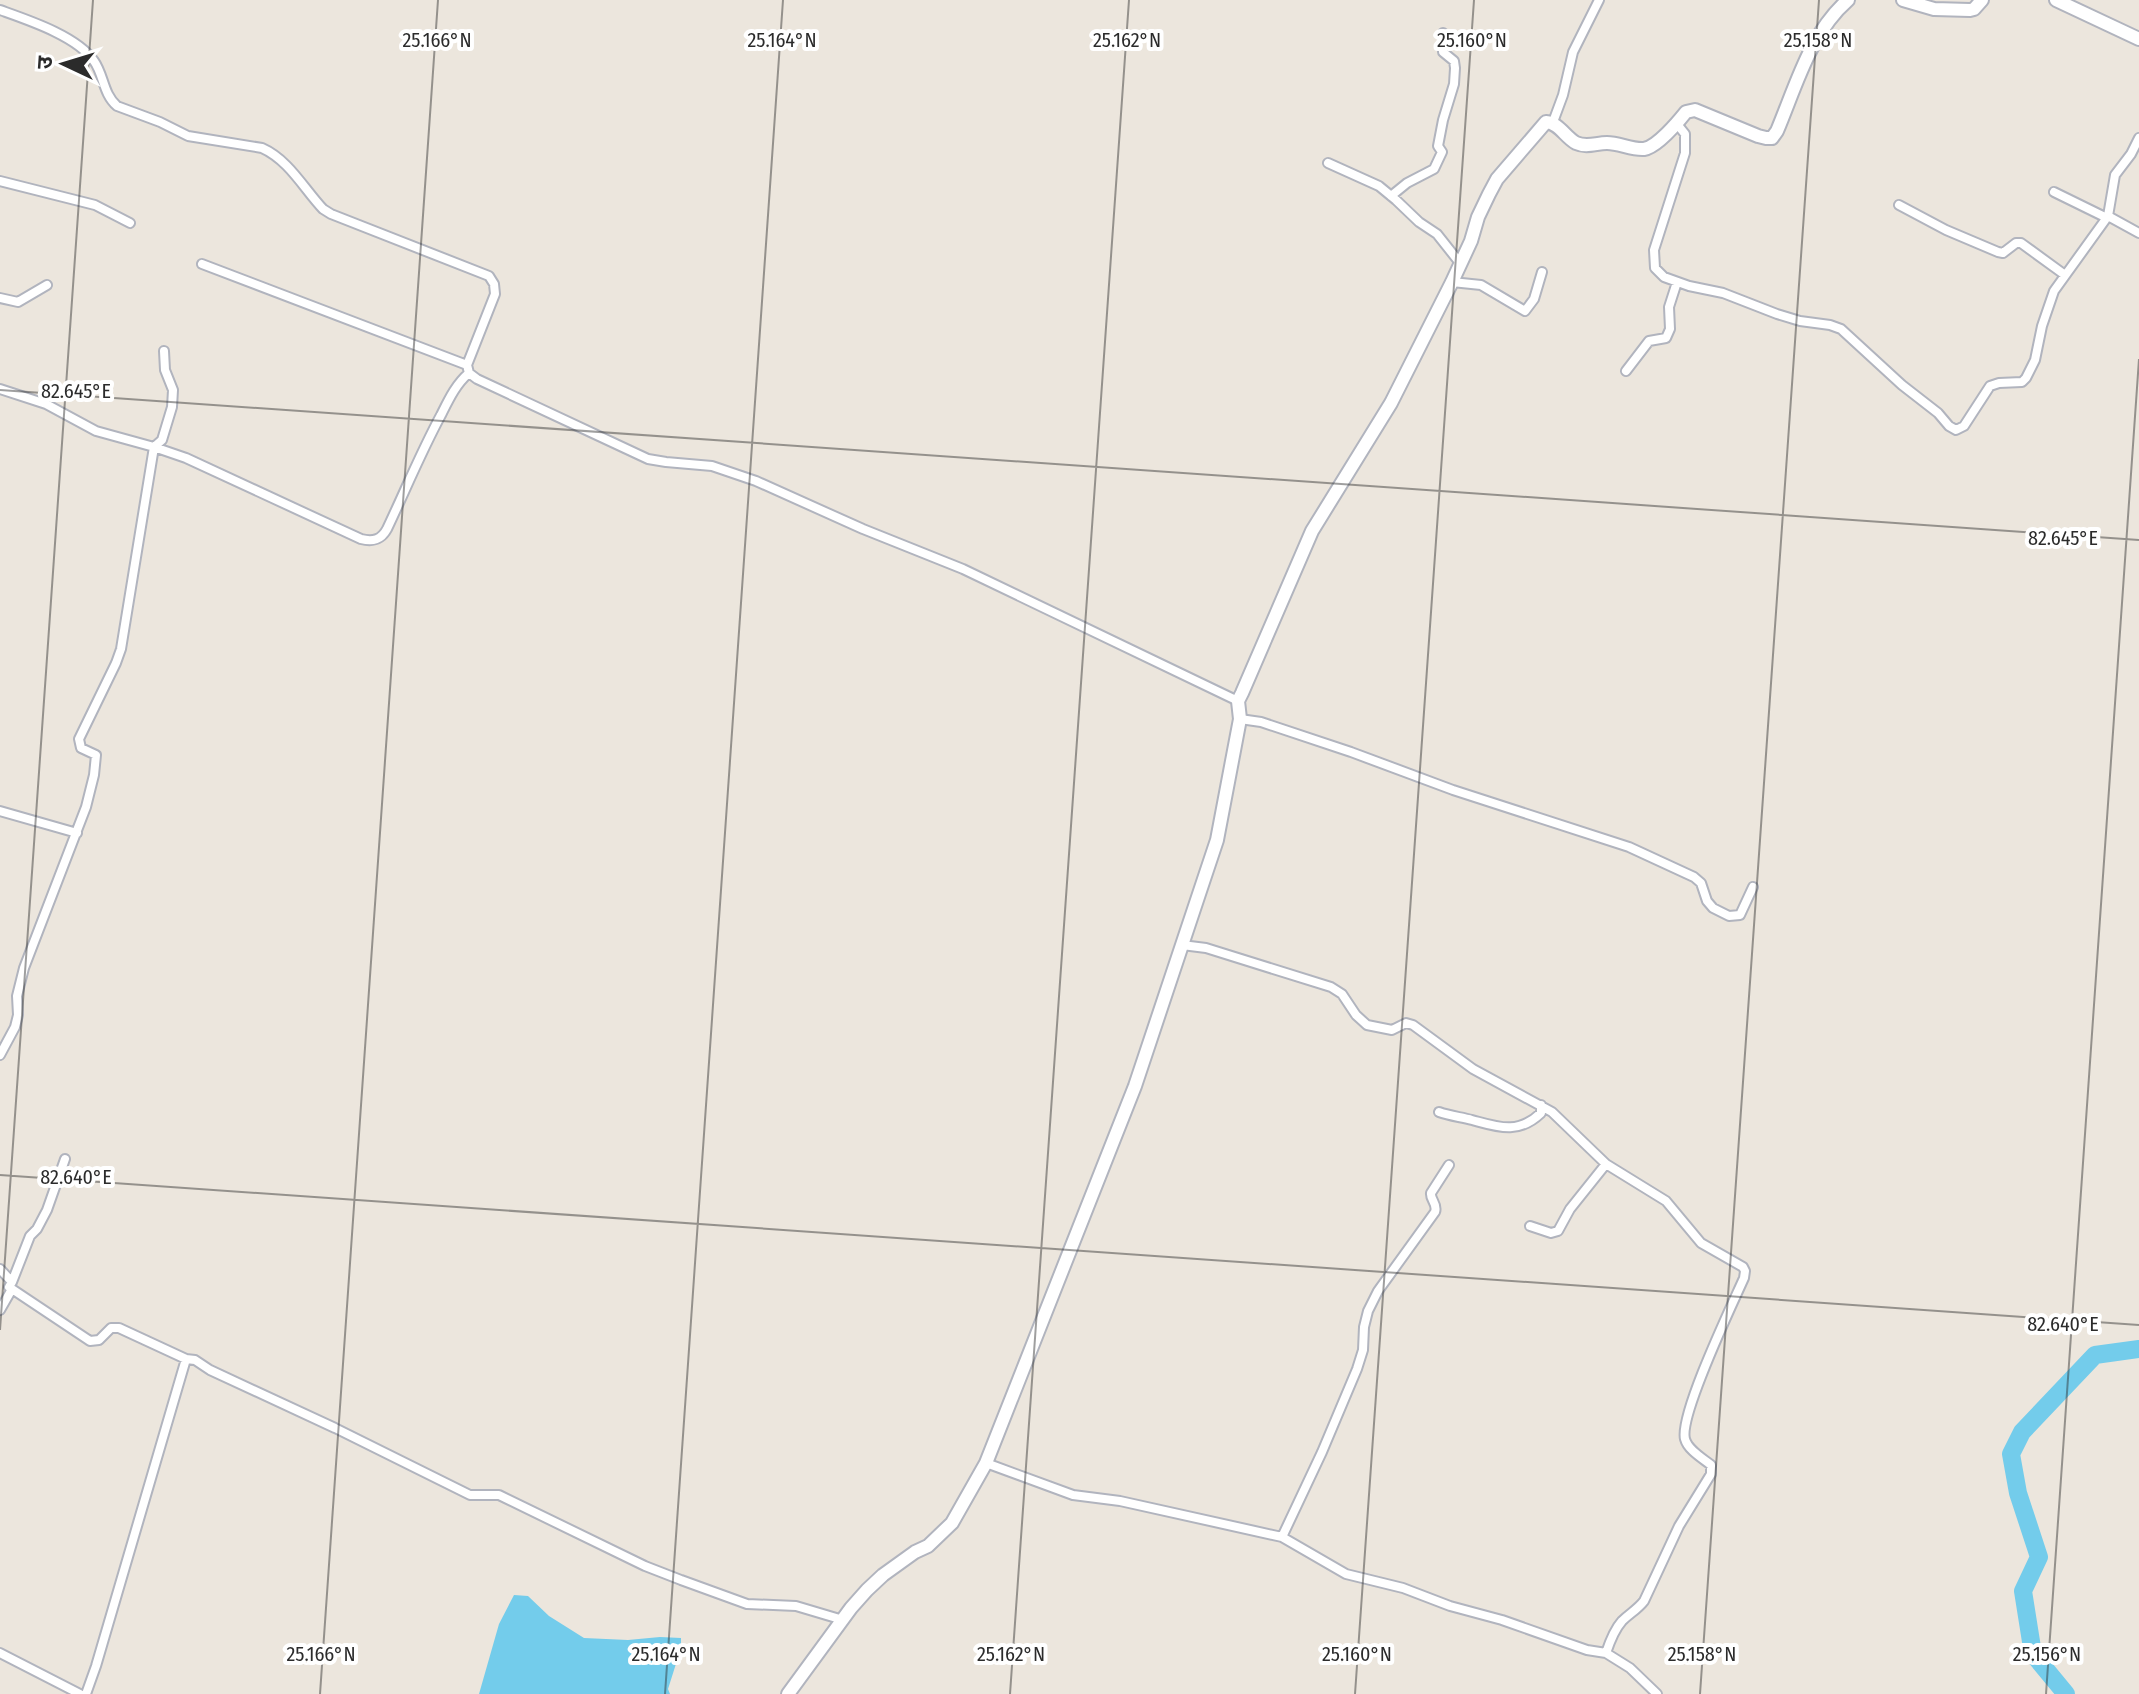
<svg xmlns="http://www.w3.org/2000/svg" width="2139" height="1694" viewBox="0 0 2139 1694" font-family="'Fira Sans Condensed','Noto Sans Devanagari',sans-serif">
<rect width="100%" height="100%" fill="#ece6dd"/>
<path fill="#73cceb" d="M514,1595L528,1596L549,1616L584,1638L628,1640L660,1637L681,1638V1648L668,1689L670,1694H479L499,1624Z"/>
<g fill="none" stroke-linecap="round" stroke-linejoin="round">
<path stroke="#73cceb" stroke-width="18" d="M2066,1694L2033,1654L2023,1591L2039,1557L2018,1493L2011,1454L2022,1432L2095,1355L2139,1349"/>
<g stroke="#b1b4be" stroke-width="12">
<path id="street" d="M0,10C28,20 77,36 94,61C104,75 103,94 117,106L160,122L188,136L262,148C289,160 304,189 323,209L331,214L489,276L494,284L495,294L467,365L469,373L477,379L648,459L666,462L712,466L756,481L863,529L963,569L1238,701
M1553,122L1563,95L1573,52L1599,0
M1677,124L1685,134V153L1654,250L1655,268L1664,277L1689,286L1723,293L1777,314L1800,321L1830,325L1841,329L1902,385L1938,413L1949,426L1956,430L1964,426L1990,386L1999,383L2022,382L2026,378L2035,360L2042,326L2054,291L2108,216L2115,175L2131,154L2139,138
M1328,163L1379,186L1396,200L1419,222L1437,234L1460,263
M0,181L95,205L130,223
M2054,192L2107,218
M1391,196L1407,183L1434,169L1442,152L1438,146L1443,120L1454,84L1455,68L1454,61L1443,52V33
M1899,205L1946,230L1998,252L2003,253L2016,243H2021L2065,275
M2108,216L2139,233
M202,264L467,365
M1452,282L1481,285L1525,311L1534,299L1542,272
M0,298L18,302L47,285
M1626,371L1649,341L1666,338L1670,329L1669,307L1677,282
M0,389L46,404L96,431L154,447L186,458L361,539C373,542 381,540 387,529C405,491 421,452 441,415C449,399 456,384 469,373
M1240,719L1261,722L1351,752L1453,790L1629,847L1694,877L1701,883L1707,901L1713,908L1729,916L1740,915L1753,887
M0,811L77,833
M1182,945L1206,948L1331,987L1342,994L1356,1015L1367,1025L1392,1030L1406,1023L1413,1025L1473,1069L1552,1112L1606,1164L1666,1201L1701,1243L1743,1267L1745,1271L1744,1278C1732,1305 1679,1415 1685,1439C1688,1450 1702,1458 1711,1465V1474L1679,1526L1644,1601C1637,1610 1630,1613 1622,1621C1614,1630 1610,1641 1606,1653
M0,1055L15,1027L18,1015L17,996L24,968L86,807L94,775L96,755L81,748L79,739L116,663L121,649L154,447L162,440L172,407L173,390L165,370L164,351
M1439,1112C1450,1116 1461,1117 1472,1120C1498,1127 1518,1135 1541,1113V1105
M1530,1226L1551,1233L1558,1231L1570,1209L1606,1164
M0,1269L12,1282L9,1287L90,1341L99,1340L111,1328H119L186,1359
M12,1282L30,1236L37,1229L47,1210L65,1159
M0,1310L12,1289
M986,1463L1073,1495L1120,1501L1282,1537L1346,1574L1403,1588L1450,1606L1502,1620L1587,1650L1606,1653L1630,1668L1657,1694
M1282,1537L1322,1452L1357,1369L1363,1350L1364,1327L1368,1311L1378,1291L1435,1212C1438,1204 1430,1200 1431,1193L1449,1165
M0,1653L80,1694
M86,1694L96,1666L186,1359L195,1360L210,1370L335,1428L470,1495H499L645,1566L681,1580L747,1604L796,1606L843,1620"/>
</g>
<g stroke="#b1b4be" stroke-width="16">
<path id="secondary" d="M1903,0L1934,9L1970,10L1974,9L1982,0
M2056,0L2139,39
M788,1694L851,1608L867,1590L883,1575L915,1552L928,1546L952,1523L986,1463L1135,1086L1217,840L1240,719L1238,701L1242,693L1312,531L1391,403L1452,282L1471,241L1478,217L1489,194L1497,179L1546,122C1559,123 1565,137 1576,143C1587,148 1596,143 1607,143C1619,143 1632,150 1644,149C1657,147 1678,122 1686,112L1695,110L1758,136L1766,138H1772L1777,131C1796,86 1810,33 1848,0"/>
</g>
<use href="#street" stroke="#fff" stroke-width="8"/>
<use href="#secondary" stroke="#fff" stroke-width="12"/>
</g>
<path fill="none" stroke="#2b2b2b" stroke-width="2" stroke-opacity="0.45" d="M0,390L2139,540M0,1175L2139,1325M0,1330L93,0M320,1694L438,0M665,1694L783,0M1010,1694L1129,0M1355,1694L1474,0M1700,1694L1819,0M2046,1694L2139,359"/>
<g font-size="20" text-anchor="middle" fill="#2b2b2b" stroke="#fff" stroke-width="8" stroke-linejoin="round" paint-order="stroke">
<text x="437" y="47">25.166°N</text>
<text x="782" y="47">25.164°N</text>
<text x="1127" y="47">25.162°N</text>
<text x="1472" y="47">25.160°N</text>
<text x="1818" y="47">25.158°N</text>
<text x="76" y="398">82.645°E</text>
<text x="2063" y="545">82.645°E</text>
<text x="76" y="1184">82.640°E</text>
<text x="2063" y="1331">82.640°E</text>
<text x="321" y="1661">25.166°N</text>
<text x="666" y="1661">25.164°N</text>
<text x="1011" y="1661">25.162°N</text>
<text x="1357" y="1661">25.160°N</text>
<text x="1702" y="1661">25.158°N</text>
<text x="2047" y="1661">25.156°N</text>
</g>
<g transform="translate(64 64) rotate(274)" stroke="#ffffff" stroke-width="6" paint-order="stroke">
<path d="M0-6L14 30L0 20L-14 30Z" fill="#2b2b2b"/>
<text y="-12" font-size="22" font-weight="bold" text-anchor="middle" fill="#2b2b2b">उ</text>
</g>
</svg>
